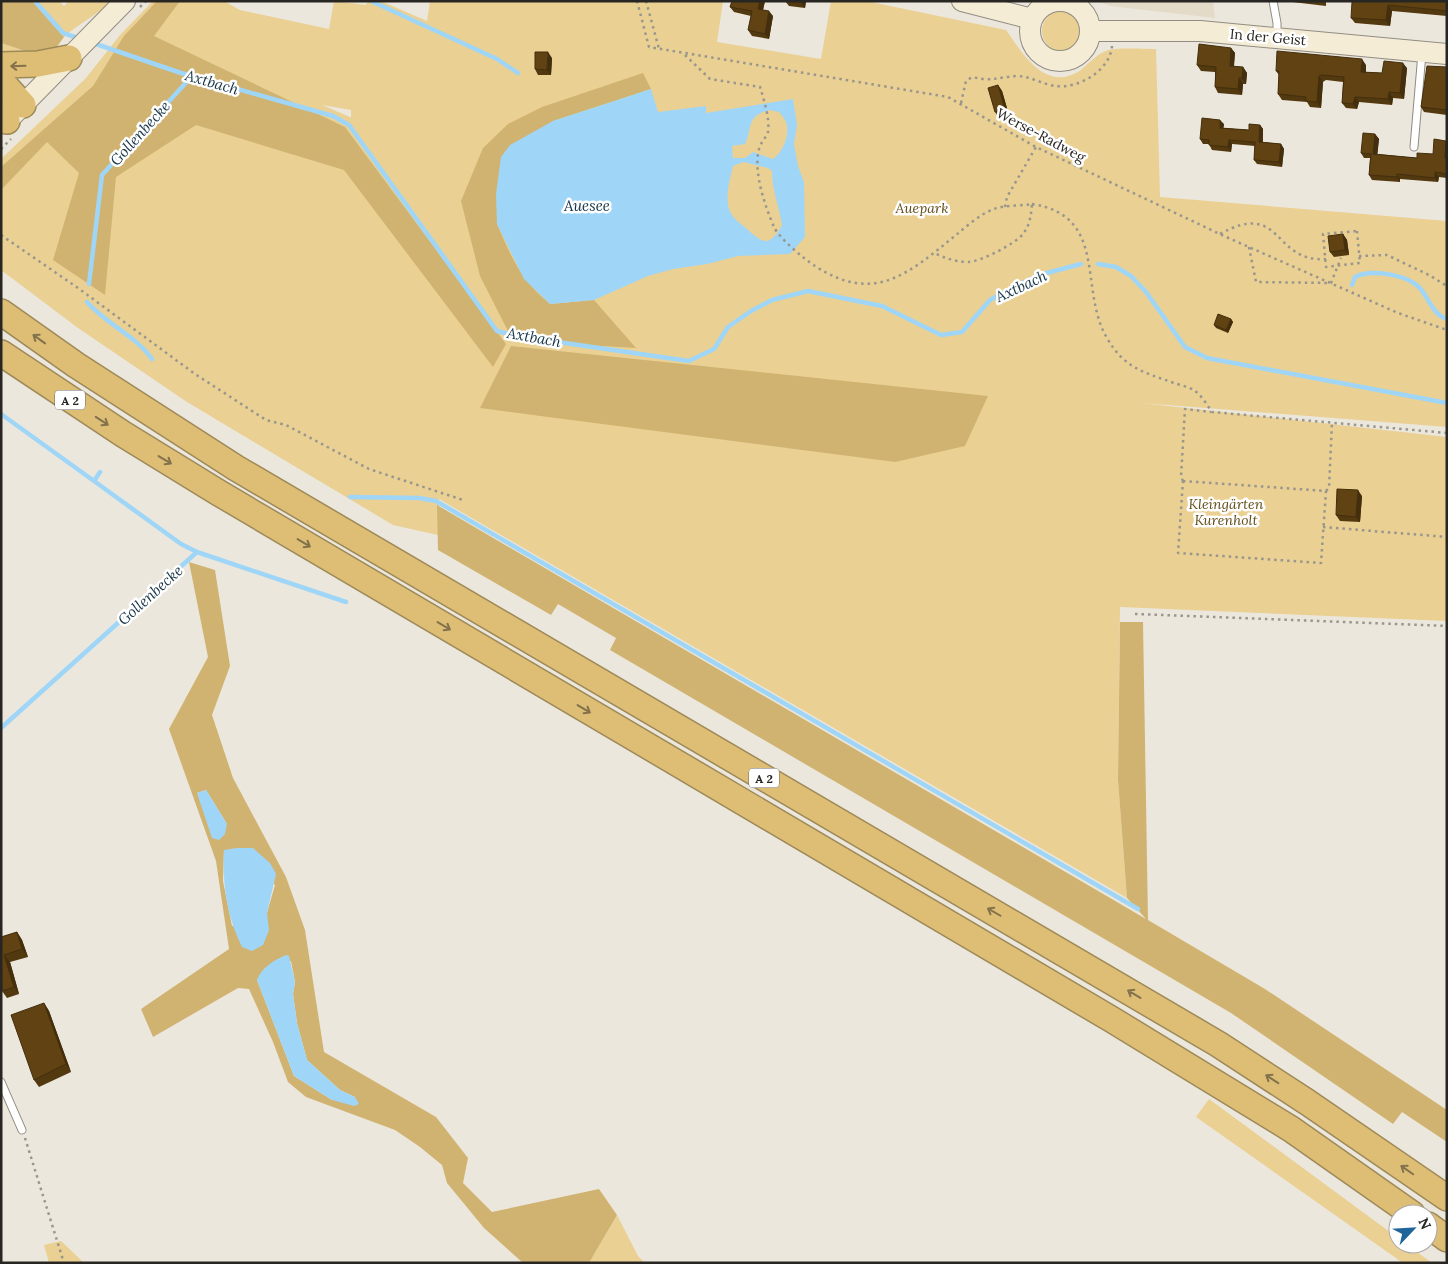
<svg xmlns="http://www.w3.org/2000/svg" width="1448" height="1264" viewBox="0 0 1448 1264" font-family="Lora,serif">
<rect width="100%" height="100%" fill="#ece7dc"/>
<path fill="#e3dbc8" d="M1097,1H1213L1215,18L1110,6Z"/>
<path fill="#ead093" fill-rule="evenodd" d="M32,1H59L64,6L69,1H111C97,16 80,22 64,37Z
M153,1H224L240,10L329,29L334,1L366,5L368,1H381L427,21L430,1H723L717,42L821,59L831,1H866L1006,30C1023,54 1044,91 1078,72C1087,66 1096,54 1106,51C1114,47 1145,49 1156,49L1160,197L1447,221V427L1142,403L1447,437V621L1120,607L1118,780L1127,898L439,499L438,535L393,525L187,402L78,328L1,270V159L86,78L120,35ZM322,105L351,110V117H350Z
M1042 31a20 20 0 1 1 40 0a20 20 0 1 1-40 0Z
M1,43L28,52L1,57Z
M1209,1099L1398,1238V1244H1406L1432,1263H1403L1196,1117Z
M617,1215L638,1256L645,1263H589Z
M61,1241L84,1263H49L44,1245Z"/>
<path fill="#d0b370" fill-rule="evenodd" d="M1,1H32L64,37L53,52H28L1,43Z
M157,1H180L154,36L345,127L506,344L493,367L344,170L196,125L116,177L105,295L53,260L79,173L47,142L1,190V167L93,86L124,36Z
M643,73L651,89L553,121L497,224C512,258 520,279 550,304L594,300L636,348L513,341L480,276L461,201L483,148L508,124L542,107Z
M511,346L988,396L965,446L895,462L480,408Z
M437,505L1146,919L1127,898L1118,780L1120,622H1143L1148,920L1265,989L1447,1110V1142L1402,1112L1393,1124L1231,1013L610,650L616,638L558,604L551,615L438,550Z
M189,562L215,570L230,666L212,715L233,778L286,877L305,930L324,1052L436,1117L468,1158L463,1183L492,1212L599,1189L617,1215L589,1263H523L484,1228L447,1183L442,1165L420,1147L395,1130L306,1097L288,1082L273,1042L249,989L238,988L153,1037L141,1009L229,949L216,861L169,729L208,657ZM206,790L227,824L197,793ZM224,850L275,885L267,913L232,926L223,881ZM291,961L295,982L293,994L297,1023L307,1060L340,1090L355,1097L332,1100L294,1076L257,980Z"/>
<path fill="#9fd6f8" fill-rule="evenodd" d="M651,89L658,112L706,106V113L793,99L797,125L794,144L798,166L804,182L805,237L790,254L738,256L707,264L673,269L648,276L594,300L550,304L524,279L497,224L496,194L501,157L510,145L553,121ZM770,110L779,112C782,116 787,121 787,126C789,137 782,153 773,159L753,152L745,158H733L732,146L745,144C753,126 746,116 770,110ZM743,162L768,168L772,171C772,190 779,206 782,225C770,247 763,244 747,229C740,223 732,218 729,209C725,197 730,178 733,166Z
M206,790L227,824L225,834L219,840L212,838L197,793Z
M237,848H253L270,863L276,874L267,913L269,930L263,945L252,951L242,947C227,917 222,884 224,850Z
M286,955L289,956L295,982L293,994L297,1023L307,1060L340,1090L355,1097L359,1104L354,1106L332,1100L294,1076L257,980C262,967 273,961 286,955Z"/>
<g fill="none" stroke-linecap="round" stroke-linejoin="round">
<path stroke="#9fd6f8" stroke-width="4.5" d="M35,1L63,33L81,39
M371,1L497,59L518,73
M93,43L181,73L333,116L349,125L497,331L516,336L689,361L714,349L728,327L751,311L772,300L808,291L882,306L941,335L962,332L990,300L1012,288L1039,275L1081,264
M1098,264L1116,267L1131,276L1146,292L1185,347L1207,358L1447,403
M89,284L102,175L192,76
M1352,285L1355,277C1371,269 1405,274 1419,287C1429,298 1432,314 1447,319
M87,302C106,324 135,335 152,359
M1,414L94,481
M100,472L94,481L181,544L197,552L346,602
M350,497L419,498L436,501L1138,909
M1,728L197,552"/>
<g stroke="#918c82" stroke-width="9">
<path id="lane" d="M1273,1L1277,23V38
M1414,147L1422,53
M1,1082L22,1130"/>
</g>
<g stroke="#918c82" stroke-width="22">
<path id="secondary" d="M962,1L1032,19
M1030 31a30 30 0 1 1 60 0a30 30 0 1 1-60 0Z
M1090,31H1200L1447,54
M13,115L125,1"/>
</g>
<g stroke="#9e8958" stroke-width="28">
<path id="highway" d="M1,65L38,64L69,58
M1,81L23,105
M1,114L7,121
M1,312L76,365L236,468L1218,1044L1307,1102L1447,1198
M1,353L123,434L219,493L1111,1019L1291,1129L1412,1214
M1428,1225L1447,1239"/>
</g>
<path stroke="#99968e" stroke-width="2.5" stroke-dasharray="2.5 4" stroke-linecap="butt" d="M637,1L649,47L948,97L1036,147L1224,236L1398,313L1447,330
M646,1L659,49
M140,7L146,1
M685,55L710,79L760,87C764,100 770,119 768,132C766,138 760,143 759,149C753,172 765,206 774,227C779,238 804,259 815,266C875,305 909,273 956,235C967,226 980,214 994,209C1005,205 1020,206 1032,204C1031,215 1030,225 1023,234C1015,244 980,262 968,262C955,262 945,258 934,253
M961,103L966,81L972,77C994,82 997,77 1017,76C1030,76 1042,84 1055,86C1078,89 1110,71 1112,46
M1,149L11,139
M1032,204C1109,216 1078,289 1107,338C1124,368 1143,372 1174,383C1180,385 1190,387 1195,391C1202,396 1207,405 1212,412L1447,433
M1005,207L1007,197L1036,147
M1357,231L1360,263L1326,267L1323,234Z
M1220,234C1283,199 1272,263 1326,259
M1,235L78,288L195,374L266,420L286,425L369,469L463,500
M1249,247L1256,282L1331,283L1341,258
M1359,256L1387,255L1429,275L1447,286
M1183,481L1326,491L1321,563L1178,553Z
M1183,481L1181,477L1185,409L1211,412
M1326,491L1329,488L1332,422
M1323,527L1447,537
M1135,614L1447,626
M25,1138L64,1263"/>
<use href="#lane" stroke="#fff" stroke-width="7"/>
<use href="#secondary" stroke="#f5ecd6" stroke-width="20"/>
<use href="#highway" stroke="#debe75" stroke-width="25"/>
</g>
<path fill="#533910" d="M732,1H765L763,10L773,16L769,39L752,36L748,30L751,16L734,12L730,7Z
M785,1H806L805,8L789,6Z
M1284,1H1326V6Z
M1447,1V16L1392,11L1390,26L1355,23L1351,18L1356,2Z
M1231,48L1235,53L1234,67H1243L1247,73L1246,84H1243L1242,95L1218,93L1215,87V72L1201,71L1197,65Z
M552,58L551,75H538L535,69Z
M1366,65V72L1382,73L1407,68L1404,99L1393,98L1392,105L1359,102L1357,109L1346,108L1342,103L1343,82L1326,80L1323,82L1321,108L1310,107L1307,102L1282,100L1278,94L1279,75L1276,71Z
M1447,67V115L1424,112L1421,107Z
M998,85L1002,91L1009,115L999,118L995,112Z
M1224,124L1223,128L1249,130L1260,125L1263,129V142L1281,144L1284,149L1282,167L1257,164L1254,160L1255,146L1232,144L1231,152L1212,150L1209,144H1203L1200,139Z
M1375,134L1379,139L1377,154L1417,158L1433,154L1446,141L1447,178L1439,177L1438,182L1400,179V182L1372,180L1369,175L1370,158H1364L1361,153Z
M1343,234L1347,240L1349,255L1334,257L1330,252Z
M1231,319L1233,322L1228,333L1216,328L1214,325Z
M1362,496L1360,522L1340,521L1336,515Z
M17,932L22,940L28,957L10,962L19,994L7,998L2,991L1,937Z
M44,1003L49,1011L71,1072L39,1087L34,1080Z"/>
<path fill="#432e0d" d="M760,1H765L762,14L758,9Z
M801,1H806L805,8L801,3Z
M1388,5L1392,11L1390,26L1386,20Z
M769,11L773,16L769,39L765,34Z
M1231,48L1235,53L1233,72L1230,66Z
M548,52L552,58L551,75L547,70Z
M1362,59L1366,65L1365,77L1361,72Z
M1403,63L1407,68L1404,99L1400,93Z
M1243,67L1247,73L1246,84L1242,78Z
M1319,76L1323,82L1321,108L1317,102Z
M1239,78L1243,84L1242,95L1238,89Z
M998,85L1002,91L1009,115L1005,109Z
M1389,92L1393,98L1392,105L1388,99Z
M1355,97L1359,102L1357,109L1353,104Z
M1220,120L1224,124L1223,132L1220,128Z
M1260,125L1263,129L1262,146L1259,142Z
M1375,134L1379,139L1377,159L1373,154Z
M1229,140L1232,144L1231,152L1228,147Z
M1446,141H1447V162L1445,158Z
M1281,144L1284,149L1282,167L1279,162Z
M1435,172L1439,177L1438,182L1435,178Z
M1397,174L1400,179V182L1397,177Z
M1343,234L1347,240L1349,255L1345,250Z
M1231,319L1233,322L1228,333L1226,330Z
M1358,490L1362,496L1360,522L1356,517Z
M17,932L22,940L28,957L22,949Z
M4,955L10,962L19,994L14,987Z
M44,1003L49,1011L71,1072L66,1064Z"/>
<path fill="#604213" stroke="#432e0d" d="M732,1H760L758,9L769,11L765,34L748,30L752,11L730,7Z
M1356,1H1447V11L1388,5L1386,20L1351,18L1352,2Z
M1199,44L1231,48L1230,66L1243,67L1242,78H1239L1238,89L1215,87L1216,67L1197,65Z
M1277,51L1362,59L1361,72L1382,73L1384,61L1403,63L1400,93L1389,92L1388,99L1355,97L1353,104L1342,103L1344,77L1322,75L1319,76L1317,102L1306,101V97L1278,94L1279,71H1276Z
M535,52H548L547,70L535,69Z
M1427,66L1447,67V110L1421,107Z
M998,85L1005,109L995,112L988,88Z
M1202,118L1220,120V128L1249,130V124L1260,125L1259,142L1281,144L1279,162L1254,160L1255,142L1229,140L1228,147L1209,145V140L1200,139Z
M1363,133L1375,134L1373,154L1417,158V153L1433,154L1434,139L1446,141L1445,158L1447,159V174L1435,172V178L1397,174V177L1369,175L1371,154L1361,153Z
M1343,234L1345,250L1330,252L1328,236Z
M1218,314L1231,319L1226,330L1214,325Z
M1337,489L1358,490L1356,517L1336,515Z
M17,932L22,949L4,955L14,987L2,991L1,937Z
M44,1003L66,1064L34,1080L11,1015Z"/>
<defs><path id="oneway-shaft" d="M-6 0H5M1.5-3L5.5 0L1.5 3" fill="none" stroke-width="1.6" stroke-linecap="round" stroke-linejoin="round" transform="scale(1.25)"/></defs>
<g stroke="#83724c">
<use href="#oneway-shaft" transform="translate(18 66) rotate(178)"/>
<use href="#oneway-shaft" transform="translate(39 339) rotate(-144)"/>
<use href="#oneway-shaft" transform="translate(102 421) rotate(33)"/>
<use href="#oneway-shaft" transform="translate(165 460) rotate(31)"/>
<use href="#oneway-shaft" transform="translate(304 543) rotate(31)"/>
<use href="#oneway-shaft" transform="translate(444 626) rotate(31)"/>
<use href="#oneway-shaft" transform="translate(584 709) rotate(31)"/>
<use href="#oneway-shaft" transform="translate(994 912) rotate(-150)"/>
<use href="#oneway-shaft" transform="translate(1134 994) rotate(-149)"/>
<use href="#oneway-shaft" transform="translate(1272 1079) rotate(-147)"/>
<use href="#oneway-shaft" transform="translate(1407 1170) rotate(-145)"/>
</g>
<g text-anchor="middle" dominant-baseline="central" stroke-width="5" stroke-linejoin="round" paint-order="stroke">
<g fill="#fff" stroke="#686764" stroke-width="1">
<rect x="55" y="390.5" width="30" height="19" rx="4"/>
<rect x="749" y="768.5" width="30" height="19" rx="4"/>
</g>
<g font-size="12" font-weight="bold" fill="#282622">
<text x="70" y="400">A 2</text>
<text x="764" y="778">A 2</text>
</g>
<g font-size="14" fill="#282622" stroke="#fff">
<text transform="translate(1268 37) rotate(5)">In der Geist</text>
<text transform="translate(1041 135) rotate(28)">Werse-Radweg</text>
</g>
<g font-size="14" font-style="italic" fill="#624e1a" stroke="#fff">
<text x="922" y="208">Auepark</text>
<text x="1226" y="504">Kleingärten<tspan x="1226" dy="16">Kurenholt</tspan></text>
</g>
<g font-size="15" font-style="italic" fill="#143345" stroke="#fff">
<text transform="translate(212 82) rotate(16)">Axtbach</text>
<text transform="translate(140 133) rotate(-48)">Gollenbecke</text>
<text x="587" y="205">Auesee</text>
<text transform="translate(1021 286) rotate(-25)">Axtbach</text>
<text transform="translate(534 337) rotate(10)">Axtbach</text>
<text transform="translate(150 595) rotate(-42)">Gollenbecke</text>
</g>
</g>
<rect width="1448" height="1264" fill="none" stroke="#282622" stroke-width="5"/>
<g transform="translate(1413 1229) rotate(65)"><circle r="24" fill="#ffffff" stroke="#a9a8a7"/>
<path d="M0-4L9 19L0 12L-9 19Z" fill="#206599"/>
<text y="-8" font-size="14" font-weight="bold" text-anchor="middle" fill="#282622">N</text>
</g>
</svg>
